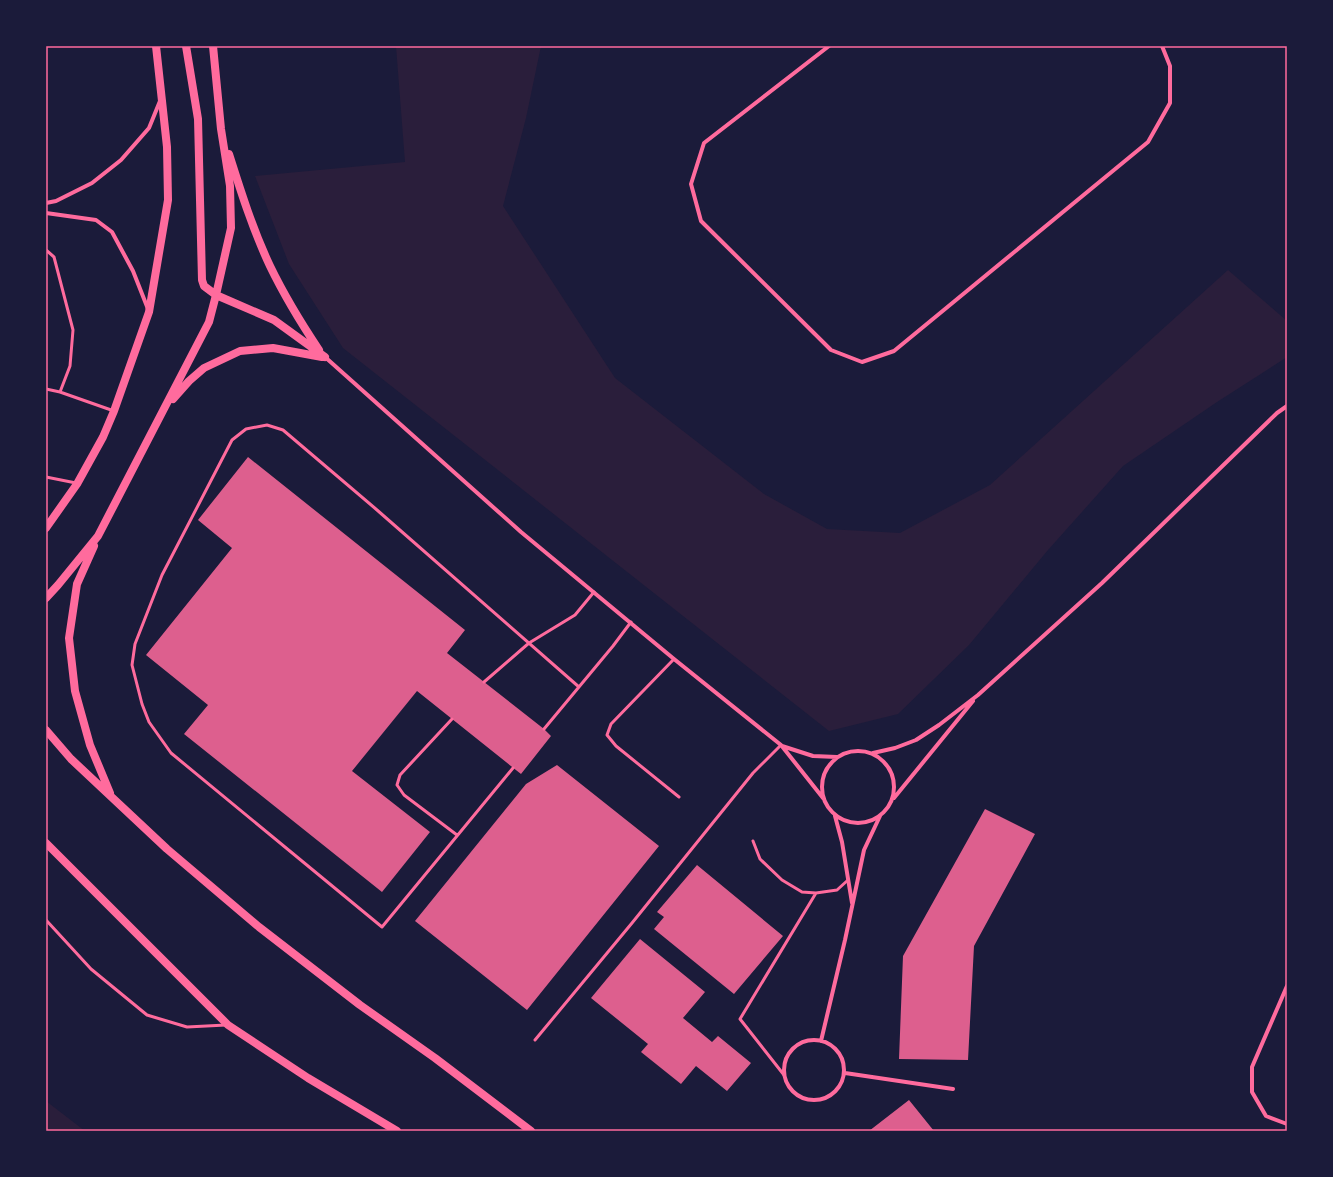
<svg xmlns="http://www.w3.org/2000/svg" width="1333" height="1177" viewBox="0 0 1333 1177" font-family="'Roboto Condensed',sans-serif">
<rect width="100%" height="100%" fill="#1b1b3a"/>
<path fill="#2a1e3b" d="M396,46H541L526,118L503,206L615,378L764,494L827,529L900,533L990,485L1228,270L1287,321V357L1217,402L1123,466L1048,550L969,645L898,714L829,731L343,348L289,264L255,176L405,162Z
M46,1101L85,1131H46Z"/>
<path fill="#dd5f8e" d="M248,457L465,630L447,653L544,729L551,736L521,774L417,691L352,771L430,832L382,892L184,734L208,705L146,655L232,548L198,520Z
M557,765L659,846L527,1010L415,921L526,784Z
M985,809L1035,834L974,946L968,1060L899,1059L903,956Z
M697,865L783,936L734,994L654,929L664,917L657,912Z
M640,939L705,992L683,1018L712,1042L718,1036L751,1063L727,1091L696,1066L681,1084L641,1052L648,1044L591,998Z
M909,1100L934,1131H869Z"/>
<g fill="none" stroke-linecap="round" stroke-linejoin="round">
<path stroke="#ff6b9d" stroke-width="3" d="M46,250L54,257L73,330L70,366L60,392L46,389
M60,392L114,411
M46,477L76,483
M674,659L611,724L607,735L616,746L679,797
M484,682L529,643L575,615L594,592
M452,719L400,775L397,785L404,795L457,835
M544,729L613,646L631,622
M513,768L382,927L171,753L149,722L142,704L132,665L135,644L162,575L232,440L246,429L267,425L283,430L377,510L579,687
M753,841L760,859L782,880L802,892L816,893L837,890L848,880
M46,920L91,969L147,1015L187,1027L226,1025
M535,1040L632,923L753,773L781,745
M784,1075L740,1019L816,893"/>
<path stroke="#ff6b9d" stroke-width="4" d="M829,46L704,143L691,184L701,221L831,350L862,362L894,351L1148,142L1170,103V66L1162,46
M46,203L56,201L92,183L121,160L149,128L160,101
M46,213L96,220L112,232L133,271L148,309
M325,357L521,532L674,659L781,745L823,798
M782,746L813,756L837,757
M822 787a36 36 0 1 1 72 0a36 36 0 1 1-72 0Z
M873,753L895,748L916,740L939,725L978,695L1102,583L1277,413L1287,406
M894,798L973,701
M835,816L842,842L852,903
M1287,986L1252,1067V1092L1266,1116L1287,1124
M784 1070a30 30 0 1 1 60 0a30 30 0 1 1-60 0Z
M821,1041L845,940L864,850L880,816
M845,1073L953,1089"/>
<path stroke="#ff6b9d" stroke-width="8" d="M186,46L198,119L202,280L204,286L216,295L274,320L325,357
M229,154C241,192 253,230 270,266C284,295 301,323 319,350
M173,399L189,381L204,368L240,351L273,348L322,357
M46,528L77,484L103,437L114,411L149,312L168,200L167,147L156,46
M94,546L77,584L69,638L75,691L90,745L110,793
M46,598L58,585L98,536L209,322L216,295L231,228L230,186L221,129L213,46
M46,730L71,759L167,849L259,927L360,1005L435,1058L531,1131
M46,843L228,1025L308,1078L397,1131"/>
</g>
<rect width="1333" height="1177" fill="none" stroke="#1b1b3a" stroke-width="94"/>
<rect x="47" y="47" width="1239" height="1083" fill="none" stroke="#ff6b9d" stroke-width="1.5"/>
</svg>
